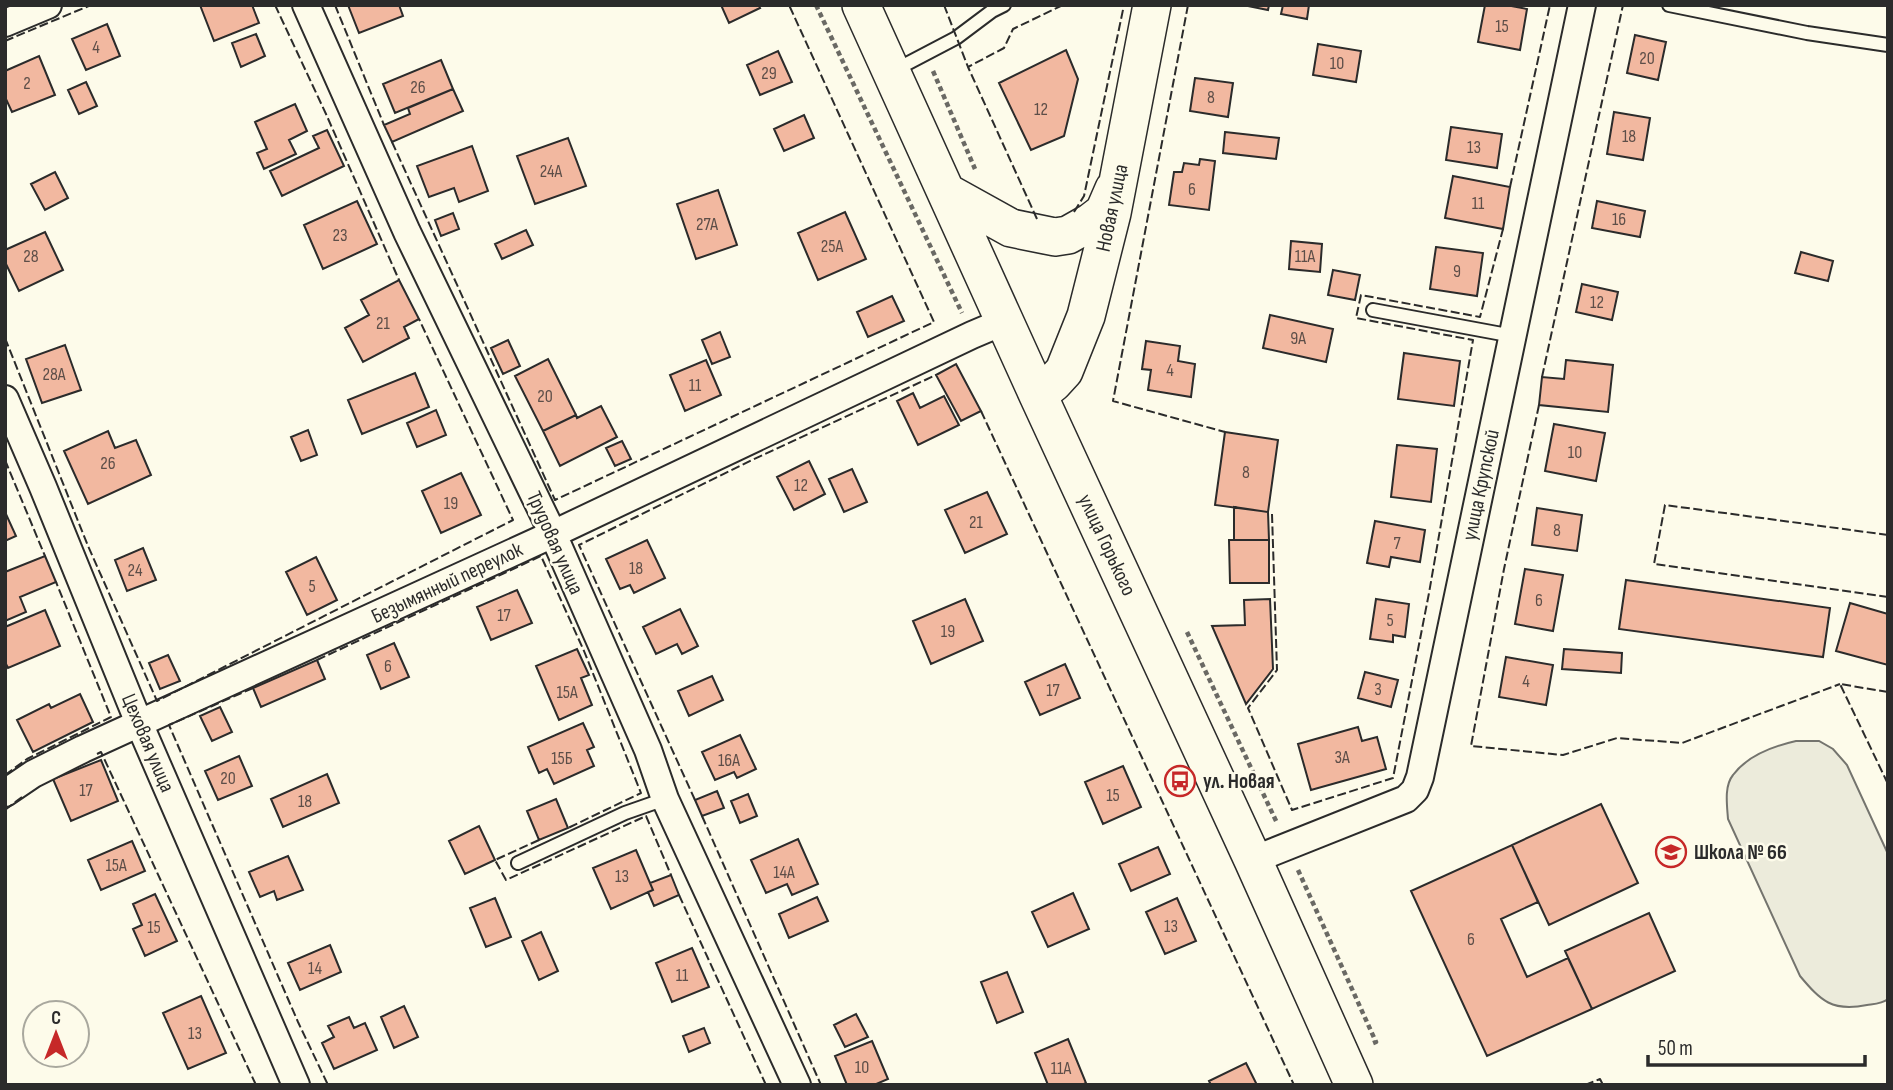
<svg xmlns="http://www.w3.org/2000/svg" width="1893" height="1090" viewBox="0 0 1893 1090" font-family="'Sofia Sans Condensed',sans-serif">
<rect width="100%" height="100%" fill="#fdfbea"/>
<path fill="#ecebdb" stroke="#74746e" stroke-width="2" d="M1796,741H1819L1833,749L1847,765L1888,854V999C1882,1004 1874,1004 1867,1005C1832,1012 1821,1001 1800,976L1728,819C1727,805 1724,786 1733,775C1747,756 1774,746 1796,741Z"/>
<path fill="#f2b8a0" stroke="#2b2b2b" stroke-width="2" d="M200,5H252L259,23L214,41Z
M348,5H399L403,16L359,33Z
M721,5H758L760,8L729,23Z
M1243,5H1269L1268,10Z
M1243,5H1269L1268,10Z
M1283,5H1309L1307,19L1281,14Z
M1485,5H1506L1527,9L1520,50L1478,42Z
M107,24L120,56L86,70L72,39Z
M256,34L265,56L241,67L232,43Z
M1635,35L1666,42L1658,80L1627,73Z
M1318,44L1361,51L1356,82L1313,75Z
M1066,50L1078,79L1064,136L1031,150L999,83Z
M778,51L792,82L760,95L747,65Z
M39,56L55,95L12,112L5,97V71Z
M441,60L453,89L395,113L383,84Z
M1195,78L1233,83L1228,117L1190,111Z
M86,82L97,106L79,114L68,90Z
M453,89L463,111L392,142L384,125L410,114L408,108Z
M295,104L307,131L289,140L296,154L264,169L257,153L267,149L255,122Z
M1614,112L1650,118L1643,160L1607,154Z
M804,115L814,138L784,151L774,129Z
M1451,127L1502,134L1497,168L1446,160Z
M327,130L344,166L282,196L270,171L319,148L313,136Z
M1225,132L1279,138L1276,159L1223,153Z
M568,138L586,186L535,204L517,156Z
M472,146L488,191L459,202L454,188L429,197L417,166Z
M1200,159L1215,161L1209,210L1169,205L1174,172H1182L1184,163L1199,165Z
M55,172L68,198L45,210L31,184Z
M1453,176L1510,187L1503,229L1445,218Z
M718,190L737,245L696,259L677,204Z
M357,201L377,244L323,269L304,225Z
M1597,201L1645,211L1640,237L1592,228Z
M845,212L866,259L818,280L798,233Z
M453,213L459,229L441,236L435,220Z
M526,230L533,245L502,259L495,244Z
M45,232L63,270L19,291L5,262V250Z
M1291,241L1322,244L1320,272L1289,269Z
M1436,247L1483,253L1477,296L1430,289Z
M1801,252L1833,261L1828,281L1795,273Z
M1333,270L1360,275L1355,300L1328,295Z
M399,280L419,319L404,327L409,338L363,362L345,328L369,315L361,300Z
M1582,284L1618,292L1612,320L1576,312Z
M892,296L904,321L868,337L857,312Z
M1270,315L1333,329L1326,362L1263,348Z
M720,332L730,357L712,364L702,340Z
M508,340L520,366L503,374L491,348Z
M1146,341L1180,346L1178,361L1195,364L1191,397L1148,390L1151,370L1142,369Z
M65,345L81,390L42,403L26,359Z
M1404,353L1460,361L1454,406L1398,399Z
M548,359L576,415L543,431L515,376Z
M706,360L721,395L685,411L670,375Z
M1566,360L1613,365L1608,412L1539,405L1542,377L1564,379Z
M956,364L981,411L961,421L936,375Z
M415,373L429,407L362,434L348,400Z
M913,393L920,408L944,396L959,425L918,445L897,401Z
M601,406L617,437L560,466L543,431L576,415L577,418Z
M436,410L446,435L417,447L407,423Z
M1554,424L1605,433L1596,481L1545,471Z
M308,430L317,455L301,461L291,437Z
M108,431L115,448L136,440L151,475L88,504L64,451Z
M1225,432L1278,440L1268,512L1215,505Z
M622,441L631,459L615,466L606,448Z
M1397,445L1437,449L1431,502L1391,497Z
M809,461L825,494L794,510L777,477Z
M852,469L867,502L844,512L829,479Z
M461,473L481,515L441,533L422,491Z
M987,492L1007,534L965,553L945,510Z
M1234,507L1268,512L1269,540H1234Z
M1537,508L1582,515L1577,551L1532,545Z
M5,512L16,536L5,541Z
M1375,521L1425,530L1420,562L1391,557L1389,567L1367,563Z
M647,540L665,578L634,593L630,585L620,589L606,559Z
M1229,540H1269V583H1230Z
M143,548L156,580L127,591L115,560Z
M45,556L56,582L20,597L26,612L5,621V572Z
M316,557L337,600L307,615L286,572Z
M1525,569L1563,575L1553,631L1515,624Z
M1626,580L1830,608L1823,657L1619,629Z
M517,590L532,623L491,640L477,607Z
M965,599L983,641L931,664L913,621Z
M1270,599L1273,669L1246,704L1212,626L1245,625L1244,600Z
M1376,599L1409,604L1405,637L1393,635V642L1370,639Z
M1850,603L1888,614V665L1836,651Z
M680,609L698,646L682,654L677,644L656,654L643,627Z
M45,610L60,646L8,668L5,662V627Z
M394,643L409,677L381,689L367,655Z
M577,649L589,675L581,678L592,705L559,720L536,666Z
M1564,649L1622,653L1621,673L1562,669Z
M168,655L180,681L160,689L149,663Z
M1506,657L1553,665L1546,705L1499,697Z
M317,660L325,679L261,707L253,688Z
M1065,664L1080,698L1040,715L1025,682Z
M1365,672L1398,680L1391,707L1358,698Z
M712,676L723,700L689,716L678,691Z
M80,694L93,722L33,752L17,720L49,704L51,708Z
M220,707L232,732L212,741L200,716Z
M583,723L594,747L587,750L594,766L554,784L547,769L539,773L528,747Z
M1358,727L1362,741L1377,737L1386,769L1311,790L1298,744Z
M740,735L756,769L737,778L734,772L715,780L702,752Z
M239,756L252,786L218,800L205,771Z
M101,760L118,801L71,821L53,779Z
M1123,766L1141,807L1103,824L1085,782Z
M327,774L339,803L283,827L271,799Z
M717,791L724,808L702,816L695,800Z
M748,794L757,816L740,823L731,801Z
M556,799L568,828L539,840L527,811Z
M1601,804L1638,883L1549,925L1512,845Z
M479,826L495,860L465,874L449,841Z
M798,839L818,884L792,895L787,884L766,893L751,860Z
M132,841L145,871L101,890L88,860Z
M1512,845L1538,902L1501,919L1527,977L1568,958L1592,1009L1487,1056L1411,891Z
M1158,847L1170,874L1131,891L1119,864Z
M636,850L653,890L611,909L593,868Z
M288,856L303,890L277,900L274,891L260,897L249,872Z
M671,875L679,895L654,906L648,892L653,890L650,883Z
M1073,893L1089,929L1048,947L1032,912Z
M155,894L177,941L145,956L133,929L142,925L133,904Z
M817,897L828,921L789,938L779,914Z
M495,898L511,937L486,947L470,908Z
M1177,898L1196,941L1165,954L1146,912Z
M1649,913L1675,971L1592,1009L1565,951Z
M541,932L558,971L539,980L522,941Z
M330,945L341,972L300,990L288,963Z
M692,948L709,987L672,1002L656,963Z
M1007,972L1023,1012L997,1023L981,982Z
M201,996L226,1053L188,1069L163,1013Z
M404,1006L418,1037L394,1048L381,1017Z
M856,1014L868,1037L845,1047L834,1025Z
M349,1017L354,1028L365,1023L377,1050L334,1069L322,1043L334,1037L328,1026Z
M704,1028L710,1043L689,1052L683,1036Z
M1068,1039L1086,1083L1082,1085H1048L1035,1053Z
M872,1041L888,1079L874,1085H847L835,1056Z
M1246,1063L1257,1085H1211L1209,1081Z"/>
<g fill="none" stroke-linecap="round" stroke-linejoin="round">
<g stroke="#2b2b2b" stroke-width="16">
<path id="lane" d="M1669,5L1807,33L1888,45
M895,70L956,38L992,11L1004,5
M1373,310L1513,336
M518,863L625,813L665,799"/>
</g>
<g stroke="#2b2b2b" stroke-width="30">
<path id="street" d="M306,5L407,232L553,534L648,750L665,799L797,1085
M5,23L48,5
M5,399L43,487L139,723L296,1085
M5,793L33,774L83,749L553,534L972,335L1005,321
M1253,860L1406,799L1415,790L1420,777L1582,5"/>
</g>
<g stroke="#2b2b2b" stroke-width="40">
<path id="secondary" d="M861,5L1038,395L1253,860L1354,1085
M946,192L1011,228L1055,237L1068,235L1091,222L1104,212L1114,189
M1038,395L1053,383L1064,371L1086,316L1112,213L1152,5"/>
</g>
<path stroke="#6a6964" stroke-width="4.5" stroke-dasharray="5 3.5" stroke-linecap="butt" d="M816,5L962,313
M933,71L975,169
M1187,632L1277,823
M1298,870L1376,1042L1371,1044"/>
<use href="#lane" stroke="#fdfbea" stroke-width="12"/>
<use href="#street" stroke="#fdfbea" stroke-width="26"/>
<use href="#secondary" stroke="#fdfbea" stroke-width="37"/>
<path stroke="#2b2b2b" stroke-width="2" stroke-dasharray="9 3.5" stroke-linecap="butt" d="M275,5L326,114L399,280
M335,5L384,125
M944,5L968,67
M1188,5L1113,401L1225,432
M5,7L9,5
M5,41L91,5
M392,142L555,500L934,322L789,5
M1510,187L1550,5
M1074,212L1084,196L1124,5
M1037,219L968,67L1004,48L1013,29L1063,5
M5,338L88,546L157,701L513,520L419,319
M1542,377L1623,5
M1539,405L1504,569L1471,746L1563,755L1617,738L1682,743L1840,684
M981,411L1294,1085
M5,460L45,556
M1272,514L1277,670L1248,708L1292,810L1393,778L1429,593L1473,340L1356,318L1361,295L1480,317L1503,229
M1888,535L1665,505L1654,564L1888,597
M317,660L541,556L584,651L641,793L568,828
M253,688L169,725L298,1022L328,1085
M1888,692L1840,684L1888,784
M97,754L101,752L256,1085
M5,775L27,759L111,717L56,582
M695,800L579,545L752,460L936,375
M5,810L22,797
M702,816L821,1085
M539,840L495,860L506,880L646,816L671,875
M679,895L766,1085
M1585,1085L1600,1079L1603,1085"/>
</g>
<defs>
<g id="bus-ring" transform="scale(1.575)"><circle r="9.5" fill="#fdfbea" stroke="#c62828" stroke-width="1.5"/><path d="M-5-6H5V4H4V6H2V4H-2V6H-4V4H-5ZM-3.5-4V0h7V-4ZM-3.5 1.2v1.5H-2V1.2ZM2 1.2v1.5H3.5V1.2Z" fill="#c62828"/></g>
<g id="school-ring" transform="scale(1.575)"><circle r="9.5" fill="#fdfbea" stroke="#c62828" stroke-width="1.5"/><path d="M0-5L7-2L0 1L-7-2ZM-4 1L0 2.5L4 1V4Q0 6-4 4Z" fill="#c62828"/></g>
</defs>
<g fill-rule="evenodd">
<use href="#bus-ring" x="1180" y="781"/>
<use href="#school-ring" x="1671" y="852"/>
</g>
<g text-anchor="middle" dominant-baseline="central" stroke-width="5" stroke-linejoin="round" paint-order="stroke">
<g font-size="18" fill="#5d4e48">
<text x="1502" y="26">15</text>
<text x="96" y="47">4</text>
<text x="1647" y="58">20</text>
<text x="1337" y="63">10</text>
<text x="769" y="73">29</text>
<text x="27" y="83">2</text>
<text x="418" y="87">26</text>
<text x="1211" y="97">8</text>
<text x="1041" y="109">12</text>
<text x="1629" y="136">18</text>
<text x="1474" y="147">13</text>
<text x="551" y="171">24А</text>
<text x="1192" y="189">6</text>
<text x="1478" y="203">11</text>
<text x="1619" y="219">16</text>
<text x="707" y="224">27А</text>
<text x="340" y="235">23</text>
<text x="832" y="246">25А</text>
<text x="31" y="256">28</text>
<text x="1305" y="256">11А</text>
<text x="1457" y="271">9</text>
<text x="1597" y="302">12</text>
<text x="383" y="323">21</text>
<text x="1298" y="338">9А</text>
<text x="1170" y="370">4</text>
<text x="54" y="374">28А</text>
<text x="695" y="385">11</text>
<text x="545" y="396">20</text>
<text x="1575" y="452">10</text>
<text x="108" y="463">26</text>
<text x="1246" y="472">8</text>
<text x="801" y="485">12</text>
<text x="451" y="503">19</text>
<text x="976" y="522">21</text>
<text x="1557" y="530">8</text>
<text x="1397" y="543">7</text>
<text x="636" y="568">18</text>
<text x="135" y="570">24</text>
<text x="312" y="586">5</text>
<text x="1539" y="600">6</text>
<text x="504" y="615">17</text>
<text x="1390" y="620">5</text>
<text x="948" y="631">19</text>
<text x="388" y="666">6</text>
<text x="1526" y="681">4</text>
<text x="1378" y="689">3</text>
<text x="1053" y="690">17</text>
<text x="567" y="692">15А</text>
<text x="1342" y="757">3А</text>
<text x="562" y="758">15Б</text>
<text x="729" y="760">16А</text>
<text x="228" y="778">20</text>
<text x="86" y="790">17</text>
<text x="1113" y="795">15</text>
<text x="305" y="801">18</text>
<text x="116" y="865">15А</text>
<text x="784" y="872">14А</text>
<text x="622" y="876">13</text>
<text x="1171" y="926">13</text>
<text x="154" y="927">15</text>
<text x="1471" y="939">6</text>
<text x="315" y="968">14</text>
<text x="682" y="975">11</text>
<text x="195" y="1033">13</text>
<text x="862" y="1067">10</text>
<text x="1061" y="1068">11А</text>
</g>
<g font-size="21" fill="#2b2b2b" stroke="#fdfbea">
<text transform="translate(1112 208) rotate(-78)">Новая улица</text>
<text transform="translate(1481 485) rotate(-78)">улица Крупской</text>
<text transform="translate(555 543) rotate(66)">Трудовая улица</text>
<text transform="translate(1107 545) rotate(65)">улица Горького</text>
<text transform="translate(447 583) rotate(-25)">Безымянный переулок</text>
<text transform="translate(148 743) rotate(67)">Цеховая улица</text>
</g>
<g font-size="21" font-weight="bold" fill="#2b2b2b" stroke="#fdfbea" text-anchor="start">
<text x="1203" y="781">ул. Новая</text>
<text x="1694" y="852">Школа № 66</text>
</g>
</g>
<rect width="1893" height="1090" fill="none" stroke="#2b2b2b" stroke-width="14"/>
<g transform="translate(56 1034)"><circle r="33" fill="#fdfbea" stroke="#a9a89e" stroke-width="2"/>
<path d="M0-5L12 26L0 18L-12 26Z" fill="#c62828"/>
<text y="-10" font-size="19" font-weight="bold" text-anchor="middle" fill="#2b2b2b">С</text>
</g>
<path d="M1648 1055v10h217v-10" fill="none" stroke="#2b2b2b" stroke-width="3.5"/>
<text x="1658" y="1055" font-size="21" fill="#2b2b2b" stroke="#fdfbea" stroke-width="5" paint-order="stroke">50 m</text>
</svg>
